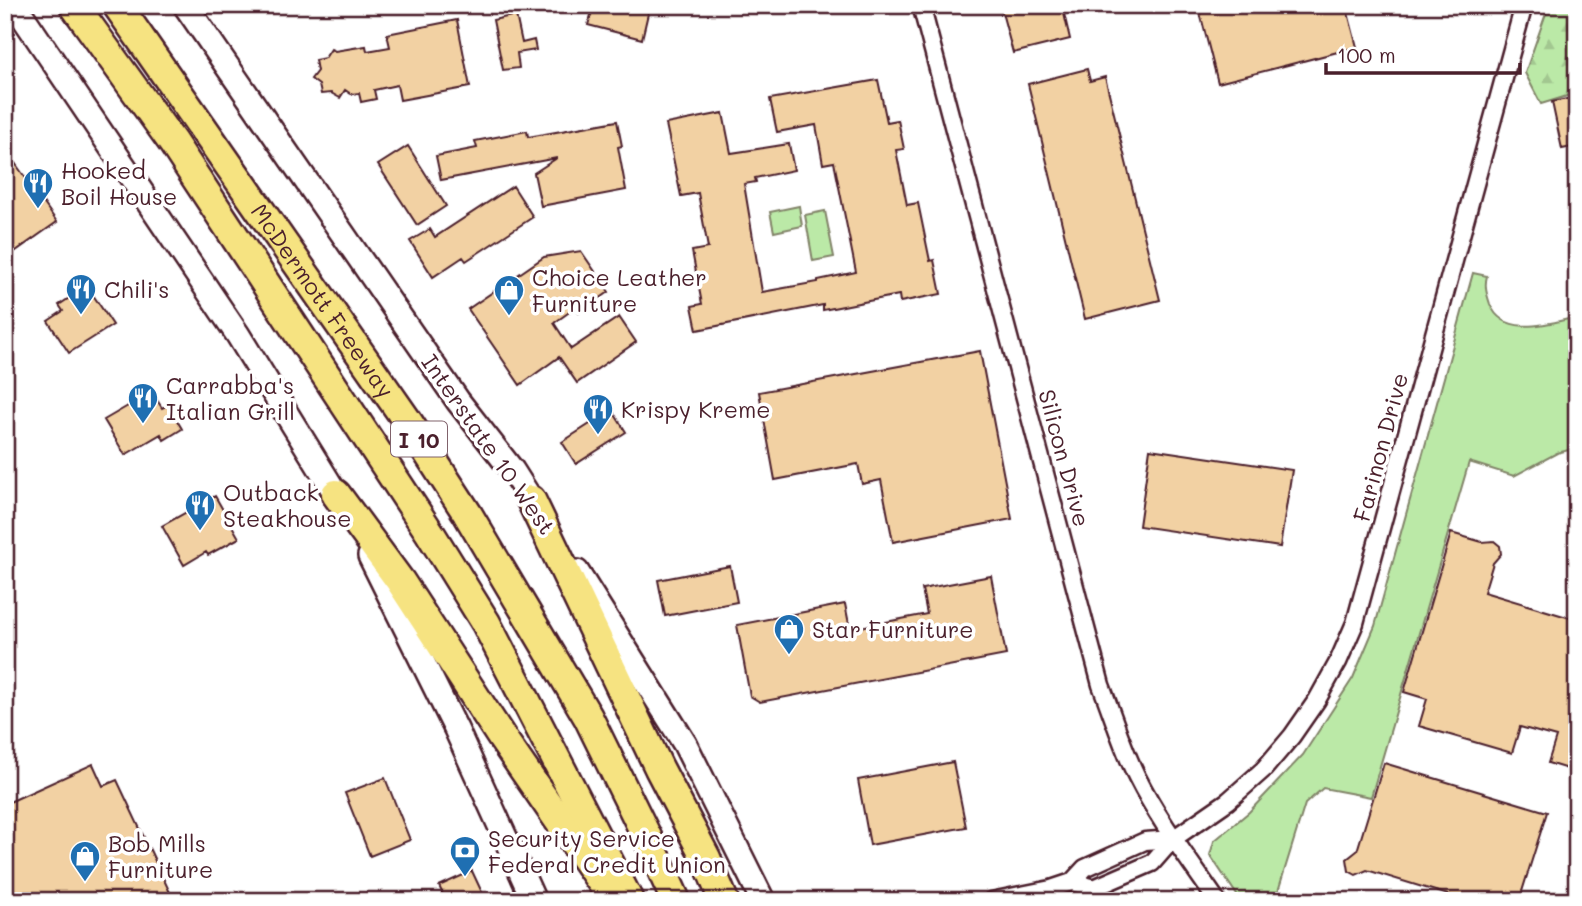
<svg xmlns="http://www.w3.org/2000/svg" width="1582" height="906" viewBox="0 0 1582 906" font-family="Mali,sans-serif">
<defs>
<pattern id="forest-firs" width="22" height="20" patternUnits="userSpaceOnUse" patternTransform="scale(1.75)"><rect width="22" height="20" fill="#bbe9a7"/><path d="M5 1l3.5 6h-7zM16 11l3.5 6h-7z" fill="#a2c790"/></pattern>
</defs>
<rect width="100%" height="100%" fill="#fff"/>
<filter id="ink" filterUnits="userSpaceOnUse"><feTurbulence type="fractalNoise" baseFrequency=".0143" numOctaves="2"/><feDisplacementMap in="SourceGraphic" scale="14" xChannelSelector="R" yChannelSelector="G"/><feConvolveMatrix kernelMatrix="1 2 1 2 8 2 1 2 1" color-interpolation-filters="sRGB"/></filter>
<g filter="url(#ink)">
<path fill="#bbe9a7" stroke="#828469" stroke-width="2" d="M799,206L802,226L774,232L770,212Z
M825,211L834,257L813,261L805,215Z
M1473,273L1487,276C1484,286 1487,295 1490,304C1504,339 1550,323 1577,317V438L1573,449L1557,453L1514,476L1469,462L1371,797L1323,788L1305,804L1275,901H1241L1210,855L1214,841L1249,812L1303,755L1353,678L1375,626Z"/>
<path fill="url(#forest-firs)" stroke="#828469" stroke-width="2" d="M1549,5H1577V93L1541,104L1525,73Z"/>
<path fill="#f2d1a3" stroke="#4a1f2b" stroke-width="2" d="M594,5H650L642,39L588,25Z
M1000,5H1062L1070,39L1013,53Z
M1198,5H1346L1357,47L1218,83Z
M516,15L522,43L534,40L536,50L517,53L519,68L503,70L493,20Z
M457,20L470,87L400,100L397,85L374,90L376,99L361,102L359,93L351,94L345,90L340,98L331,93L321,94L319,85L311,79L317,71L315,60L325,58L331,49L335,51L366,46L367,51L390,47L387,34Z
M1087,69L1090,81L1105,77L1160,300L1085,319L1028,84Z
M878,80L887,122L898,120L904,149L896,150L907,205L918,203L930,261L934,260L941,294L900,302L899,295L823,310V305L697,330L692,306L702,304L692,251L708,248L698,193L681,196L666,124L723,113L731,153L789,144L794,170L755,178L756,182L744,184L762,292L818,282V280L856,272L834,162L823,164L816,125L777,132L770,99Z
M1577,97V146L1562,149L1552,102Z
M617,121L622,146L618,147L626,190L541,206L534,173L557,158L441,180L436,156L477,148L475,141L527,131L528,137Z
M408,146L446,206L417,225L378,165Z
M5,149L57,222L13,253L5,241Z
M513,186L533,217L466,261L463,257L433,277L410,241L430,229L435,237Z
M581,251L609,292L579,313L575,308L554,323L571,349L619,317L636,342L577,383L559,357L520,385L468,309L544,257Z
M87,286L113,325L69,353L48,321L63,311L59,305Z
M980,351L1012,519L893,542L881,480L862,484L858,464L775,480L759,392Z
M152,392L162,408L168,405L182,429L164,440L161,434L125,455L104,420Z
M612,410L626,432L576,464L562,442Z
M1150,449L1292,470L1280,547L1139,526Z
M215,496L239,538L208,555L206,552L184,565L162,526Z
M1451,533L1482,542L1494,541L1500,546L1501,554L1493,563L1484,592L1577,620V772L1548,763L1556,737L1520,727L1512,753L1419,726L1427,699L1404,692Z
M730,566L737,602L665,616L658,580Z
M991,576L1006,655L760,702L750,696L737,625L845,604L850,629L927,614L922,589Z
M953,762L966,827L870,845L858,780Z
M1384,763L1547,812L1519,901H1468L1367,870L1356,875L1349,871L1347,859L1357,851Z
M93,764L103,786L117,780L174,901H5V804Z
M385,778L410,840L370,856L345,793Z
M472,871L486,901H446L439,886Z"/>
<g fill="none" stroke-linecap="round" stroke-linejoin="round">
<g stroke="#4a1f2b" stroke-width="21">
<path id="street" d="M921,5L1101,685C1113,716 1122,747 1137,777C1159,821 1189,860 1217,901
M1072,882L1094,888L1152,863L1173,839L1228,801L1264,769L1292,736L1317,700L1338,662L1355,623L1524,5
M991,901L1051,889L1072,882L1085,868L1145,841L1173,839"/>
</g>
<g stroke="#4a1f2b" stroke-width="28">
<path id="secondary" d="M15,5L238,335L344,507
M185,5L458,401L512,470L540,514
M370,556L456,729L534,901
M577,572L685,744L763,901"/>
</g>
<g stroke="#4a1f2b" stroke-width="33">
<g id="highway">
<path d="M74,5L173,143L430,533L486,623L629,901"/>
<path id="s1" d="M117,5L408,422L467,513L588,717L647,837L676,901"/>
<path d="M336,494L400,581L502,738L609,893"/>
<path d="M531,500L659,768L706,858L724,901"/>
</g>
</g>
<use href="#street" stroke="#fff" stroke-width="16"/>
<use href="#secondary" stroke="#fff" stroke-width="23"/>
<use href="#highway" stroke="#f6e381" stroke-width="28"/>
</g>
</g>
<defs>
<g id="restaurant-pin" transform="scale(1.575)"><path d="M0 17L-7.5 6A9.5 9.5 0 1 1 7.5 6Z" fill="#1f6fb2" stroke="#fff"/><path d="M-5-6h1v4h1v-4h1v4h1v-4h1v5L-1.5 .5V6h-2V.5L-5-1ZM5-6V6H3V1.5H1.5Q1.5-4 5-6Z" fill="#fff"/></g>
<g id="shop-pin" transform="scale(1.575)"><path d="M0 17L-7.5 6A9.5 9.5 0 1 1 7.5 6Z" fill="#1f6fb2" stroke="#fff"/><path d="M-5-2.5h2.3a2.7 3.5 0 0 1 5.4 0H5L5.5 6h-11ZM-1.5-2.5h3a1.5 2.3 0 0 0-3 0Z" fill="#fff"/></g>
<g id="bank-pin" transform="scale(1.575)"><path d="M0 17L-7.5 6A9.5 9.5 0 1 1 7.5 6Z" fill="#1f6fb2" stroke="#fff"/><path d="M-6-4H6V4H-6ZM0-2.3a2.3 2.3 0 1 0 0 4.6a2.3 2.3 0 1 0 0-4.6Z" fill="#fff"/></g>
</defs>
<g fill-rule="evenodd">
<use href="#restaurant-pin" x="38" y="183"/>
<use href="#restaurant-pin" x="81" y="289"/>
<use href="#shop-pin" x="509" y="290"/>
<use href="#restaurant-pin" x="143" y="398"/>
<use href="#restaurant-pin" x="598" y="409"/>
<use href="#restaurant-pin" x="200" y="505"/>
<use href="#shop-pin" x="789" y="629"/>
<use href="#bank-pin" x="465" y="851"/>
<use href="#shop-pin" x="85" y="856"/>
</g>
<g text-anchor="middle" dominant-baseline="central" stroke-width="7" stroke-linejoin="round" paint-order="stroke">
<rect fill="#fff" stroke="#80626b" stroke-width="2" x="391" y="421.5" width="56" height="35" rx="5"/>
<g font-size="21" font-weight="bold" fill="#4a1f2b">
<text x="419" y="439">I 10</text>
</g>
<g font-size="23" fill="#4a1f2b" stroke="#fff" text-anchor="start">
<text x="61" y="170">Hooked<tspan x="61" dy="26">Boil House</tspan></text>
<text x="532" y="277">Choice Leather<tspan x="532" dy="26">Furniture</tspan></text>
<text x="104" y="289">Chili's</text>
<text x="166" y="385">Carrabba's<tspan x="166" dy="26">Italian Grill</tspan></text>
<text x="621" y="409">Krispy Kreme</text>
<text x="223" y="492">Outback<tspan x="223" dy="26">Steakhouse</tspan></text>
<text x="812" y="629">Star Furniture</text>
<text x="488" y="838">Security Service<tspan x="488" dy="26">Federal Credit Union</tspan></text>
<text x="108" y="843">Bob Mills<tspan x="108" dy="26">Furniture</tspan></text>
</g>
<g font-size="23" fill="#4a1f2b" stroke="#fff">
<text stroke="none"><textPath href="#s1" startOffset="360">McDermott Freeway</textPath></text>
<text transform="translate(489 444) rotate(55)">Interstate 10 West</text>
<text transform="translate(1380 447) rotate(-75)">Farinon Drive</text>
<text transform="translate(1065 458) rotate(75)">Silicon Drive</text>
</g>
</g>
<rect width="1582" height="906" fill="none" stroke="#fff" stroke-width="28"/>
<rect x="14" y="14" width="1554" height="878" fill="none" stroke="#4a1f2b" stroke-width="2.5" filter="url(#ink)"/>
<path d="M1326 63v10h194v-10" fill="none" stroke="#4a1f2b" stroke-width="3.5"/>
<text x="1337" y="63" font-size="21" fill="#4a1f2b" stroke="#ffffff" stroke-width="5" paint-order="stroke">100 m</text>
</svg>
